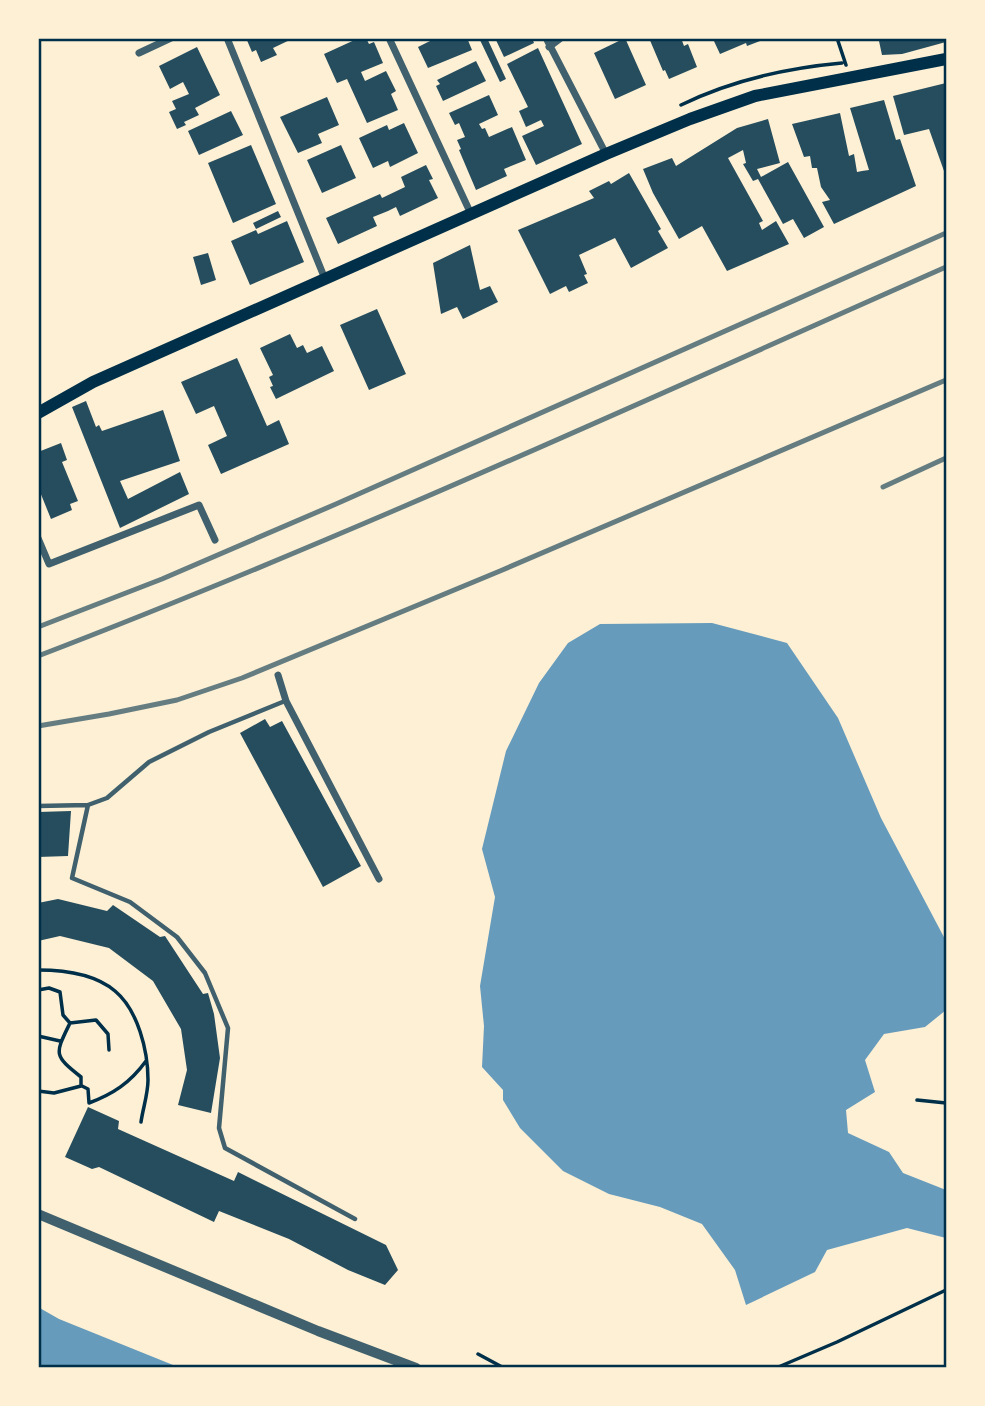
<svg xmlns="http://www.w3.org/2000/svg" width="985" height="1406" viewBox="0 0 985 1406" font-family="Rubik,sans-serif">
<rect width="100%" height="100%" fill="#fdf0d5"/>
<path fill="#669bbc" d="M712,623L787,643L838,718L881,818L946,941V1010L925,1027L884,1034L865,1060L875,1092L846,1110L848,1133L889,1152L903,1173L946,1190V1238L907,1228L827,1250L815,1272L746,1305L735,1270L702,1224L660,1207L609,1194L563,1171L520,1128L503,1100V1090L482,1067L484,1026L480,986L495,897L482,849L506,751L539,683L568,643L600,624Z
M38,1307L59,1319L178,1367H39Z"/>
<path fill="#264d5e" d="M246,38H294L273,48L277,55L261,62L256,50L252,52Z
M359,38H366L369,44L374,42L383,63L361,72L365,81L386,71L396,91L391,94L398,110L367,123L347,79L337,83L324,54Z
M436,38H467L472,50L428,68L418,47Z
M479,38H487L506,79L500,82Z
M495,38H532L534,43L504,57Z
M625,38L646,85L615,99L594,53Z
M649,38H681L684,46L688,44L697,67L669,79L665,70L663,71Z
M883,38H946V42L902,54L882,55L879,41H884Z
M713,39H765L747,46L746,43L720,54Z
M197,47L220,95L195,108L199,115L184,122L186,125L177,129L169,112L176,109L172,101L189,94L183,82L170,89L159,66Z
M538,48L582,144L536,165L522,136L544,126L541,120L526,127L519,111L528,107L507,64Z
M476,61L486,81L443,101L436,86L440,84L437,80Z
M946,83V170L944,171L929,129L904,135L893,96Z
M489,95L498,115L479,124L482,129L485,128L489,137L512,127L526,160L504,169L507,176L476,190L459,150L461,149L457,140L465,137L459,123L455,125L449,113Z
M327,97L339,125L318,134L322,143L298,153L280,117Z
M884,100L896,140L900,139L916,186L834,224L822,202L830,200L821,187L817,168H812L810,156L804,157L792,124L840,113L849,156L854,154L857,172L862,171L869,170L850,108Z
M231,111L243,135L199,155L188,131Z
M768,119L780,163L757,169L761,177L788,162L824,227L804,238L793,219L783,224L758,179L753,181L743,164L746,163L743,150L728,158L763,221L759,223L762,230L776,221L789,244L727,271L702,226L679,239L653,193L643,169L672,158L676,166L737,128Z
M404,123L418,153L390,167L388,161L373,168L359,138L387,125L389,130Z
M251,145L276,204L233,223L208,163Z
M341,145L356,178L322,193L307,160Z
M426,165L433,179L429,180L438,198L400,216L396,207L388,211L373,217L377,226L338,244L326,218L380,194L382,198L405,187L401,177Z
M629,173L661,229L658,231L668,248L631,268L615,238L579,255L587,274L584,275L588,283L569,292L566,286L550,294L518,230L594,198L589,191L609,181L611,184Z
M278,211L281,217L256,229L253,223Z
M287,221L304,262L250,285L231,241L256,230L258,234Z
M470,245L480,290L490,286L498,302L463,319L457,307L441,314L433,263Z
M208,253L216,280L201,285L193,257Z
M377,309L406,374L369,390L340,325Z
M290,334L297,348L303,345L307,353L322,346L334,371L276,399L270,387L273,386L269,377L273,375L260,348Z
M237,358L267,426L279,420L289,444L221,474L208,445L227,436L214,406L196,414L181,382Z
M86,401L96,427L99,425L102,431L163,410L180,461L120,481L128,499L180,472L189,494L120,528L72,407Z
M61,443L67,460L62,462L78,501L70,504L72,510L51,519L38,487V452Z
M265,719L270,727L282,721L361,866L323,887L240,733Z
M71,811L68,856L38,857V812Z
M58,899L107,911L113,905L160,937L165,936L203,994L208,993L214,1014L220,1058L211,1113L178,1105L187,1070L181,1029L153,981L109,948L60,936L38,941V903Z
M88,1107L119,1121L118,1129L234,1181L238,1172L386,1245L398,1270L385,1285L348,1270L289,1239L219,1211L214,1222L99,1167L92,1169L65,1157Z"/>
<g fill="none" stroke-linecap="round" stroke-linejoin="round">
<path stroke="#003049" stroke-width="3.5" d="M837,38L846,65
M681,105C730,81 787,68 842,63
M38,970C64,970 95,974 115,991C138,1010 148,1051 148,1080C148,1094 143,1108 141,1122
M38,990L49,988L60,992L63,1015L70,1023
M38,1036L60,1041
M82,1086L88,1089L89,1103C113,1094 130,1083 146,1061
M38,1091L54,1093L81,1086V1077C53,1055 55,1054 70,1023L96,1020L108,1034L109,1050
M917,1100L946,1103
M478,1354L504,1368
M776,1368L837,1342L946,1290"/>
<path stroke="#3f606c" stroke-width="4.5" d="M88,805L72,878L130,902L177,937L205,973L228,1028L219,1128L225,1148L355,1219
M38,806L88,805L107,798L149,762L209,732L285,701"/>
<path stroke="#3f606c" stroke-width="7" d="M227,38L325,279
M389,38L471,214
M546,38L606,154
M549,47L561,38
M139,53L171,38
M38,538L49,564L199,505L215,540
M278,675L286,701L379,879"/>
<path stroke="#3f606c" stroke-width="10" d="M38,1214L318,1331L416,1368"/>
<path stroke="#003049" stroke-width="12" d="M38,413L93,382L606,154L690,119L755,96L946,59"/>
<path stroke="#657d81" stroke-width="5" d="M883,487L946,458
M38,627L162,579L336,504L946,233
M38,656C346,538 645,400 946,267
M38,726L109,714L177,700L242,678L500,571L946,380"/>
</g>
<rect width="985" height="1406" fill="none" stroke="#fdf0d5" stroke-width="80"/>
<rect x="40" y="40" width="905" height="1326" fill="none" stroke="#003049" stroke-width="2.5"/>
</svg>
